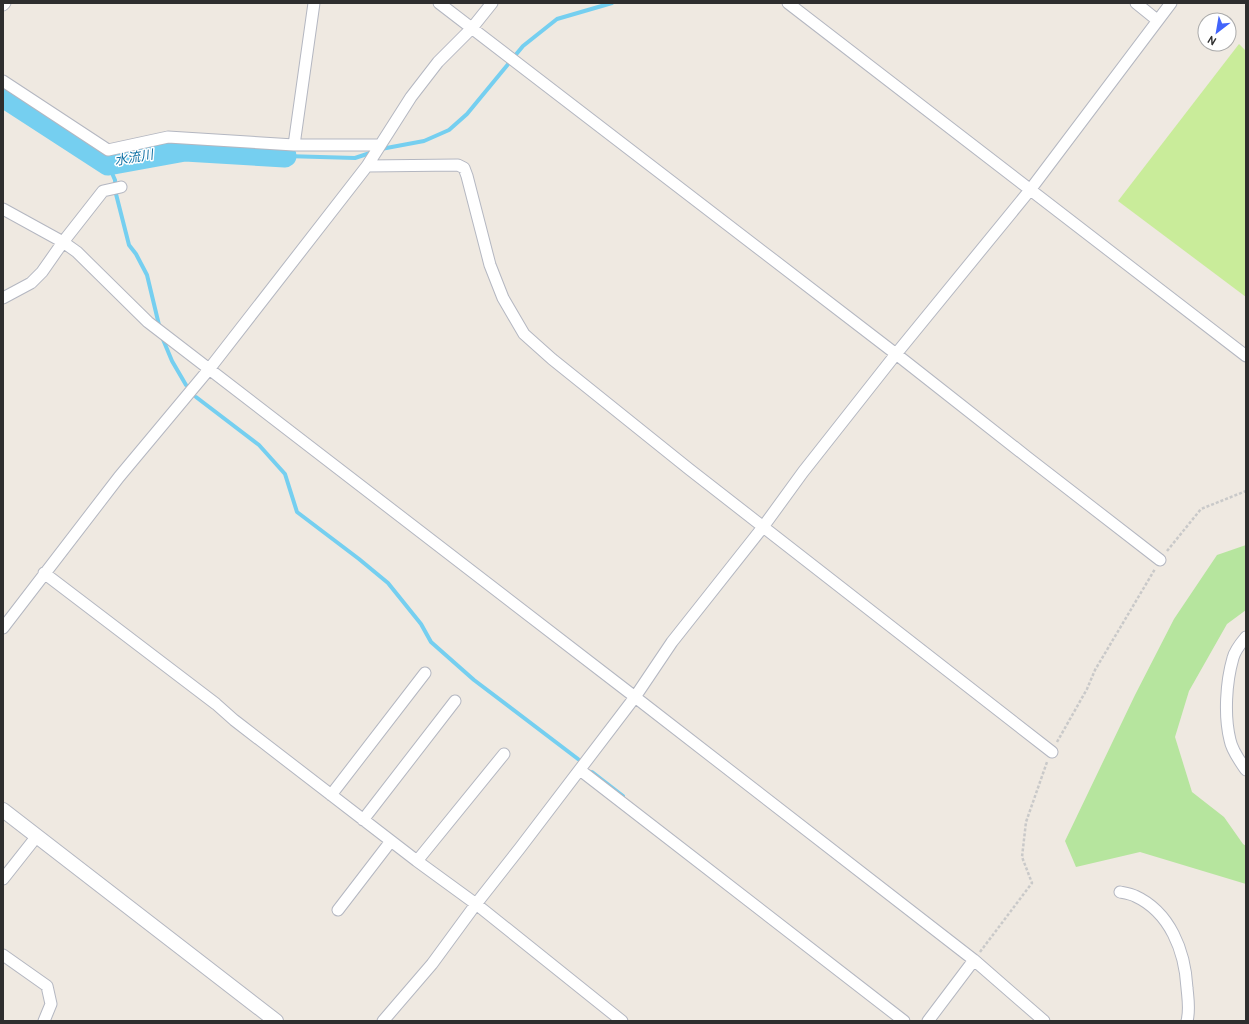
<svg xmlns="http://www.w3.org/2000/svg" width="1249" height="1024" viewBox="0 0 1249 1024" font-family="Overpass,'Noto Sans JP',sans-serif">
<rect width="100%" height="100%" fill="#efe9e1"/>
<path fill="#b6e59e" d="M1246,545V610L1227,624L1189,691L1175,737L1192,792L1224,817L1243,844L1246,846V884L1140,852L1076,867L1065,841L1135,695L1174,619L1217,555Z"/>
<path fill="#c9ec9a" d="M1239,44L1246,51V297L1118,201Z"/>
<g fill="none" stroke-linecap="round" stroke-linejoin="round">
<path stroke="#75cff0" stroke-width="4" d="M381,149L424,141L449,130L467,114L523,46L557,19L612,3
M285,156L355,158L373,152
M108,164L115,180L116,194L129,245L136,254L147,275L159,325
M162,337L172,361L186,385
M196,397L259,445L285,474L297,512L359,559L388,583L421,624L431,642L474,680L578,759
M592,772L623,796"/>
<path stroke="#75cff0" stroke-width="23" d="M3,96L108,164L185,150L285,156"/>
<g stroke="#b4b7c1" stroke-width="13">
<path id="minor" d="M439,3L896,354L1027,457L1160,560
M788,3L1246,356
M1136,3L1157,20
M3,5L5,3
M3,81L108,150L168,137L294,145H380
M294,145L314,3
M367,166L458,165L464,168L467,176L490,265L503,298L524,334L552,359L689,469L1052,752
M3,209L63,242L77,252L148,322L635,697L974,960L1044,1021
M3,298L31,283L42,272L63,242L103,191L121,187
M44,573L216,704L234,720L417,861L476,904L622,1021
M3,628L119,477L210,368L367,166L411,97L438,62L472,28L492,3
M1246,637C1241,643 1235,650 1233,658C1226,682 1224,716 1230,740C1232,751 1240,761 1246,770
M580,770L904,1021
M331,795L425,673
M363,820L455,701
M417,861L504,754
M3,879L37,836
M1120,892C1125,893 1131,894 1135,896C1170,912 1185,951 1187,988C1188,999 1190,1010 1187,1021
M338,910L391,841
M3,955L47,986L51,1004L44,1021
M383,1021L432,964L476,904L520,848L635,697L672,642L763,527L803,472L896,354L1030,190L1171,3
M928,1021L974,960"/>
</g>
<g stroke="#b4b7c1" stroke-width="16">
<path id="tertiary" d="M3,810L276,1021"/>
</g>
<path stroke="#c9c9c9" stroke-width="2.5" stroke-dasharray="3 2" stroke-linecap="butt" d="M1167,551L1201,509L1246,491
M1057,742L1087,689L1095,670L1155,569
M980,952L1032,883L1022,857L1026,822L1047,762"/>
<use href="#minor" stroke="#fff" stroke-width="11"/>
<use href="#tertiary" stroke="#fff" stroke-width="14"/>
</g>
<g text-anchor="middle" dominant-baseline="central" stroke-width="3" stroke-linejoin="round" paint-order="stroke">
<g font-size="13" font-style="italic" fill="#0d6fa3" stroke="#fff">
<text transform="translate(134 159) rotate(-10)">水流川</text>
</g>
</g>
<rect width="1249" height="1024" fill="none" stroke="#2e2e2e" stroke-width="8"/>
<g transform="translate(1217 32) rotate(211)"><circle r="19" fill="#ffffff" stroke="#ababab"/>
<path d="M0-3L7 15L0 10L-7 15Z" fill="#4264fb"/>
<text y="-6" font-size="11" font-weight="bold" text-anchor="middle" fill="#2e2e2e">N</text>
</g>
</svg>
